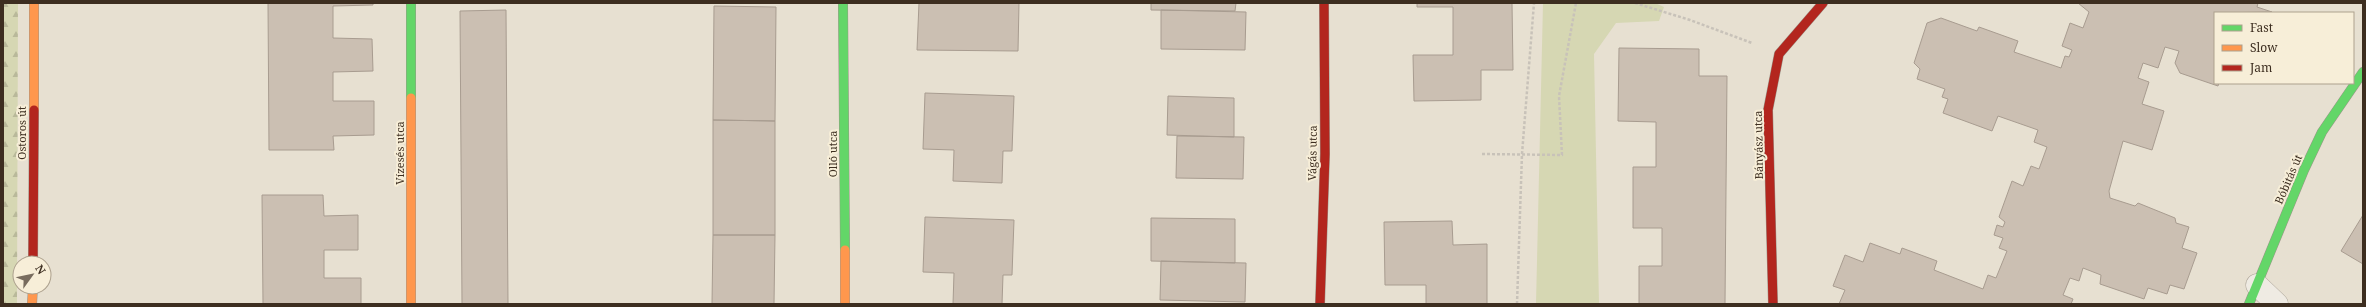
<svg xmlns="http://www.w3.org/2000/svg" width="2366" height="307" viewBox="0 0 2366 307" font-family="'Noto Serif',serif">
<defs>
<pattern id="forest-firs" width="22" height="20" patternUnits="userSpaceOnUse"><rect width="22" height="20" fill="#d6d7b3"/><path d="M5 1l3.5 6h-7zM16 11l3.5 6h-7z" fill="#b9b99a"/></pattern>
</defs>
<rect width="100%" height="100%" fill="#e7e0d1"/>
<path fill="url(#forest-firs)" d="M3,3H18L17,304H3Z"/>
<path fill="#d6d7b3" d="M1543,3H1655L1664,7L1659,21L1616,23L1594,54L1599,304H1536Z"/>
<path fill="#cbbfb2" stroke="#a89c90" d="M268,3H373V5L333,6V38L372,39L373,71L333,72V101H374V135L333,136L334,150H269Z
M919,3H1019L1018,51L917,50Z
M1151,3H1236L1235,11L1151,10Z
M1417,3H1512L1513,70H1481V100L1414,101L1413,55H1453V7H1417Z
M2078,3H2258L2257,7L2272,12L2215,13V83H2219L2218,86L2180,73L2175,63L2179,51L2165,47L2158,68L2143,63L2138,78L2149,82L2142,104L2164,111L2152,150L2123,141L2109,191L2110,198L2135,206L2138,203L2175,218L2176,223L2189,227L2182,248L2197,253L2184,289L2170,285L2167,294L2148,288L2144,299L2100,284L2101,275L2083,268L2079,281L2070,278L2063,295L2073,299L2071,304H1839L1845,290L1833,286L1845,255L1863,262L1870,243L1900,254L1902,248L1937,261L1934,270L1983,289L1988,275L1996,278L2007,251L1999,248L2003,238L1994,235L1997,225L2003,227L2005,222L1999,217L2012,181L2023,186L2031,166L2039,169L2047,147L2034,142L2038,130L1998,116L1992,131L1943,113L1948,99L1942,97L1945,89L1917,79L1920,69L1914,63L1927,23L1941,18L1977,31L1979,27L2018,41L2014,52L2061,68L2065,56L2069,57L2072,50L2062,46L2070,23L2083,28L2089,12Z
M714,6L776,7L775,121L713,120Z
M506,10L508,304H462L460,11Z
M1161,10L1246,12L1245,50L1161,49Z
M1619,48L1699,49V76H1727L1725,304H1639V266H1662V228H1633V167H1656V122L1618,121Z
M925,93L1014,96L1012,151H1003L1002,183L953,181L954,150L923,149Z
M1168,96L1234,98V137L1167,135Z
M713,120L775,121V235H713Z
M1177,136L1244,137L1243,179L1176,178Z
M262,195H323L324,216L358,215V250H324V278H361V304H263Z
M2363,215V264L2341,251Z
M925,217L1014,220L1012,275H1003L1002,304H953L954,273L923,272Z
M1151,218L1235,219V263L1151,261Z
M1452,221L1453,245L1487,244V304H1426V285H1385L1384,222Z
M713,235H775L774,304H712Z
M1161,261L1246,263L1245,302L1160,300Z"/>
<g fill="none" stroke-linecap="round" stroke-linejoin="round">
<g stroke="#ada599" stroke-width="23">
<path id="street" d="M2257,285L2277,304"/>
</g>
<g stroke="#9c958a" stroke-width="10">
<path id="fast" d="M411,3V98
M843,3L845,250
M2249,304L2304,170L2322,132L2363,72"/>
</g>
<g stroke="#9c958a" stroke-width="10">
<path id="slow" d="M411,98V304
M34,110V3
M845,250V304
M32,304L33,287"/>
</g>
<g stroke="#9c958a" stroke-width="10">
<path id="jam" d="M33,263L34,110
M1320,304L1325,154L1324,3
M1773,304L1768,110L1779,54L1823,3"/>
</g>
<path stroke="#c8c2b9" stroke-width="2.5" stroke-dasharray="3 2" stroke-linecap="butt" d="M1635,3L1690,20L1752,43
M1482,154L1562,155L1559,96L1576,3
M1517,304L1522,154L1534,3"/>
<use href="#street" stroke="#efebe3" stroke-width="22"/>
<use href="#fast" stroke="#63d668" stroke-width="9"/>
<use href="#slow" stroke="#ff974d" stroke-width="9"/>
<use href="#jam" stroke="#b3261e" stroke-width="9"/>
</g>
<g text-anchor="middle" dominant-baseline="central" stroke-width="4" stroke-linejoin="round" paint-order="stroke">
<g font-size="11" fill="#3d2e20" stroke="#f7eed8">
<text transform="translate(21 133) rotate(-90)">Ostoros út</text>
<text transform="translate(1758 145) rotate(-91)">Bányász utca</text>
<text transform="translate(399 153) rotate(-90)">Vízesés utca</text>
<text transform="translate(1312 153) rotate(-89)">Vágás utca</text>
<text transform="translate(832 154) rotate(-90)">Olló utca</text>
<text transform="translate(2288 179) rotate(-67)">Bóbitás út</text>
</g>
</g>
<rect width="2366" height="307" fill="none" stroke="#3d2e20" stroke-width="8"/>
<rect x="2214" y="12" width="140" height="72" fill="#f7eed8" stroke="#ada18e"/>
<rect x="2222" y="25" width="20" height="6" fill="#63d668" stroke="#ada18e"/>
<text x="2250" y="32" font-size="12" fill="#3d2e20">Fast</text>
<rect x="2222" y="45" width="20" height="6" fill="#ff974d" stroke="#ada18e"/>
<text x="2250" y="52" font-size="12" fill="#3d2e20">Slow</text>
<rect x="2222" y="65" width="20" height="6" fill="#b3261e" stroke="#ada18e"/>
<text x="2250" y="72" font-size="12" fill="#3d2e20">Jam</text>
<g transform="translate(32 275) rotate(57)"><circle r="19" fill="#f7eed8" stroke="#ada18e"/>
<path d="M0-3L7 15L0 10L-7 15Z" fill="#786c5e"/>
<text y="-6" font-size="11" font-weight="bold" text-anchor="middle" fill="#3d2e20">N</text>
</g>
</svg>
